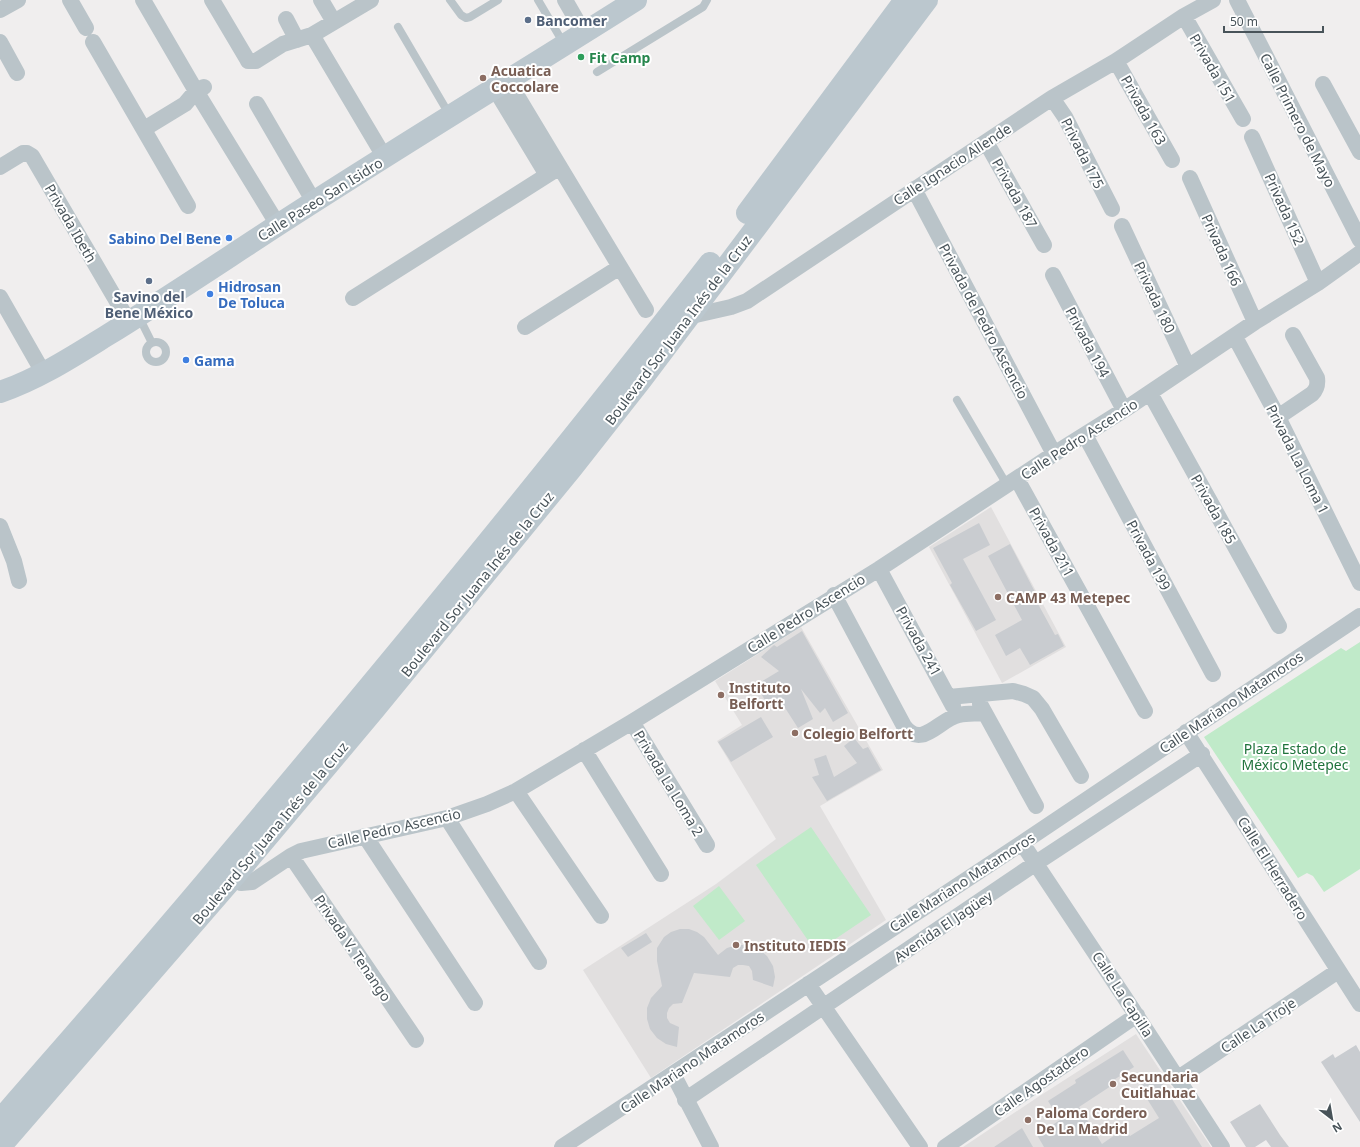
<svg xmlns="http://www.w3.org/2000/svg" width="1360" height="1147" viewBox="0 0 1360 1147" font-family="'Noto Sans',sans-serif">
<rect width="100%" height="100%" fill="#f0eeee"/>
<path fill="#e1dfdf" d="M991,507L1066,647L1002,683L929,547Z
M801,627L883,770L820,806L886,920L651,1078L583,970L716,884L776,839L717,741L742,725L715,681Z
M1136,1034L1211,1147H963L1038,1097Z"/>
<path fill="#c0eac9" d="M1360,642V869L1324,892L1313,876L1307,873L1298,878L1204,737L1341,648L1346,651Z
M811,827L871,915L816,952L756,865Z
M719,886L745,921L719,940L693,906Z"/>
<path fill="#c9ccd0" d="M979,523L990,545L963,559L996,620L976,631L950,585L952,583L933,548Z
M1010,544L1035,592L1032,593L1055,635L1058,634L1064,646L1030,665L1020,648L1006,656L995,635L1022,620L988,556Z
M802,631L848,713L833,722L825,708L820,713L801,689L813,719L798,728L780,700L769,707L756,685L779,671L761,657L773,646L774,645L777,647Z
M761,717L773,737L731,762L718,742Z
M854,738L863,749L868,747L881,770L827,801L812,777L819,775L814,759L826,755L834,777L857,763L844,746Z
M680,929H689L697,932L704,937L718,955L727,948L737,945H749L759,949L767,956L773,966L775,977L773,987L753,980L752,971L749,966L743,965H738L733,968L730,977L694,973L682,1003L673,1004L669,1008L667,1013V1018L670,1023L679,1027L677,1047L666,1044L657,1038L650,1029L647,1019V1008L651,998L662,986L657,961V948L664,937L671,932Z
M646,933L652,942L628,957L621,948Z
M1356,1045L1360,1052V1122L1321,1062L1333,1054L1335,1058Z
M1123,1050L1134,1067L1109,1083L1111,1086L1079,1107L1102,1144L1125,1128L1130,1136L1159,1118L1139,1086L1157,1075L1202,1147H1044L1037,1135L1060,1120L1048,1101L1076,1083L1075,1080Z
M1260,1104L1280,1135L1289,1147H1271L1266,1140L1255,1147H1246L1230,1122Z
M1022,1128L1033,1147H994Z"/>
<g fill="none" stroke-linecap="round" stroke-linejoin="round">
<path stroke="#bac4c9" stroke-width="8" d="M450,0L461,15L466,18L470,17L498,0
M538,0L564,44
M398,27L449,114
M597,72L703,7L707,0
M139,317L152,343
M146 352a10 10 0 1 1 20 0a10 10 0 1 1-20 0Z
M957,400L1007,485"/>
<path stroke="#bac4c9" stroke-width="16" d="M70,0L86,28
M143,0L196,91L278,225
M212,0L247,59L248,61H256L283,44L312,35L371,0
M321,0L334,22
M565,0L584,33
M1237,0L1360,240
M0,10L18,0
M1184,16L1243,119
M286,19L297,40
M312,35L385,158
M0,42L17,73
M93,42L188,206
M1116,61L1172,160
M508,81L646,310
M1323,84L1360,152
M495,89L547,175
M1052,98L1065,117L1112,209
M257,104L314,202
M144,129L185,104L196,91L204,87
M1252,137L1318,283
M986,142L1044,245
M0,167L23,153H27L32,156L129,322
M1190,178L1255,322
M914,189L1054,454
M1122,226L1188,367
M1053,275L1124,410
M0,297L44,374
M353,298L560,167
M687,317L731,307L747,301L1052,98L1116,61L1184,16L1213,0
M525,327L620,267
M1235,337L1278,417L1360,583
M1150,393L1279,626
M1278,417L1312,394C1317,389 1318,385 1317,378L1293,335
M1085,435L1213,674
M1017,479L1145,711
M0,526L14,561L19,581
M879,569L953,706
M834,595L904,726C922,750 939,719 959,715C967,713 976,714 984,713
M949,697L1013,691L1024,694L1033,698L1042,709L1081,776
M980,704L1036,806
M632,722L707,845
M1186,732L1360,1004
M584,750L661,874
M516,791L601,916
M447,818L539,962
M365,836L475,1003
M1022,843L1131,1007L1222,1147
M291,856L416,1040
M224,872L241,883L252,882L291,856L301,851L447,818L487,804L516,791L632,722L879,569L1054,454L1124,410L1255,322L1318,283L1360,253
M808,984L920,1147
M673,1074L711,1147
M1177,1079L1338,971
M685,1100L1036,863L1202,754
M562,1147L1022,843L1360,616
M945,1147L1137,1015"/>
<path stroke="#bbc7ce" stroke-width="22" d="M747,213L905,0
M0,392C38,379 72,357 106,336C158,304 209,270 261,236C385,155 511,79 636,0
M0,1120C73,1036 147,952 219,866C386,668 551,468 710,263
M0,1147L233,878L374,710L572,468L642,379L927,0"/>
</g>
<g fill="#5c6f8a" stroke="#fff" stroke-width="1.5">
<circle cx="528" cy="20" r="4"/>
<circle cx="149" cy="281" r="4"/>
</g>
<circle fill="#2e9e5b" stroke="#fff" stroke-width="1.5" cx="581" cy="57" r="4"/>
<g fill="#8d6e63" stroke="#fff" stroke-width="1.5">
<circle cx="483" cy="78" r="4"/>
<circle cx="998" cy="597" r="4"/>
<circle cx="721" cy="695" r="4"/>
<circle cx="795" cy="733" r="4"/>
<circle cx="736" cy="945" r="4"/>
<circle cx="1113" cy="1084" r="4"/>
<circle cx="1028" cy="1120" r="4"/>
</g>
<g fill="#3f7fe0" stroke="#fff" stroke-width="1.5">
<circle cx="229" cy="238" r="4"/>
<circle cx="210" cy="294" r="4"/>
<circle cx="186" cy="360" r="4"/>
</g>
<g text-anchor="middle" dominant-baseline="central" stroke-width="4" stroke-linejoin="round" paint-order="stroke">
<g font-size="14" font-weight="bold" fill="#4e5e75" stroke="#fff" text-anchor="start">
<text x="536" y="20">Bancomer</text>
<text x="149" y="296" text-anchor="middle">Savino del<tspan x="149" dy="16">Bene México</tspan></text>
</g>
<g font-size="14" font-weight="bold" fill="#27864d" stroke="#fff" text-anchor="start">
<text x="589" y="57">Fit Camp</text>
</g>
<g font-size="14" fill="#485359" stroke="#fff">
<text transform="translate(1213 68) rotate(60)">Privada 151</text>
<text transform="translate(1144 110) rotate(61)">Privada 163</text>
<text transform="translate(1298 120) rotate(63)">Calle Primero de Mayo</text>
<text transform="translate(1083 153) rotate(63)">Privada 175</text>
<text transform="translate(952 164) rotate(-33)">Calle Ignacio Allende</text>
<text transform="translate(1015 193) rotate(61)">Privada 187</text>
<text transform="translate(320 199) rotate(-32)">Calle Paseo San Isidro</text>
<text transform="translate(1285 209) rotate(66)">Privada 152</text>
<text transform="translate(71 223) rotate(60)">Privada Ibeth</text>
<text transform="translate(1222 250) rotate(66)">Privada 166</text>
<text transform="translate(1155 297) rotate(65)">Privada 180</text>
<text transform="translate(984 321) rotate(62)">Privada de Pedro Ascencio</text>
<text transform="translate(678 330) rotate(-53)">Boulevard Sor Juana Inés de la Cruz</text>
<text transform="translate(1088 342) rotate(62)">Privada 194</text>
<text transform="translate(1079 439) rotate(-33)">Calle Pedro Ascencio</text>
<text transform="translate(1298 459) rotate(63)">Privada La Loma 1</text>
<text transform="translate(1214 509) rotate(61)">Privada 185</text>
<text transform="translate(1052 542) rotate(61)">Privada 211</text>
<text transform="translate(1149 555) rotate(62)">Privada 199</text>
<text transform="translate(477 584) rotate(-51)">Boulevard Sor Juana Inés de la Cruz</text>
<text transform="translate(806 613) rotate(-32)">Calle Pedro Ascencio</text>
<text transform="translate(919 641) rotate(61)">Privada 241</text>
<text transform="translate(1231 702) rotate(-34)">Calle Mariano Matamoros</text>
<text transform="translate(669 783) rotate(59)">Privada La Loma 2</text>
<text transform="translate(394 828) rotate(-13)">Calle Pedro Ascencio</text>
<text transform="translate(270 833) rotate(-50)">Boulevard Sor Juana Inés de la Cruz</text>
<text transform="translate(1273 868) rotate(58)">Calle El Herradero</text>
<text transform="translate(962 882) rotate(-33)">Calle Mariano Matamoros</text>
<text transform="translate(943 926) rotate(-34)">Avenida El Jagüey</text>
<text transform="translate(353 948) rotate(56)">Privada V. Tenango</text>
<text transform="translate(1123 994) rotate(57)">Calle La Capilla</text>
<text transform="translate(1258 1025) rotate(-34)">Calle La Troje</text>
<text transform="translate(692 1062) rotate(-34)">Calle Mariano Matamoros</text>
<text transform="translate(1041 1081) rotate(-35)">Calle Agostadero</text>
</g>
<g font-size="14" font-weight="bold" fill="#785e54" stroke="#fff" text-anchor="start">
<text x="491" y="70">Acuatica<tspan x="491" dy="16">Coccolare</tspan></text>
<text x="1006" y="597">CAMP 43 Metepec</text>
<text x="729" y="687">Instituto<tspan x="729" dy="16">Belfortt</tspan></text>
<text x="803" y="733">Colegio Belfortt</text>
<text x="744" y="945">Instituto IEDIS</text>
<text x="1121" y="1076">Secundaria<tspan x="1121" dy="16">Cuitlahuac</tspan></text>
<text x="1036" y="1112">Paloma Cordero<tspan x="1036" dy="16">De La Madrid</tspan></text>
</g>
<g font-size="14" font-weight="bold" fill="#366cbe" stroke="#fff" text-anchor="start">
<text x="221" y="238" text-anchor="end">Sabino Del Bene</text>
<text x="218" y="286">Hidrosan<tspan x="218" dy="16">De Toluca</tspan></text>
<text x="194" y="360">Gama</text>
</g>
<g font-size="14" fill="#20733c" stroke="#fff">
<text x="1295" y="748">Plaza Estado de<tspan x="1295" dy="16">México Metepec</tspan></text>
</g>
</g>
<g transform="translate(1332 1119) rotate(149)" stroke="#ffffff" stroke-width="3" paint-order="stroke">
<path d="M0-3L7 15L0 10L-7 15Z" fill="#485359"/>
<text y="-6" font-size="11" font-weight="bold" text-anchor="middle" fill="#485359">N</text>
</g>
<path d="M1224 26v6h99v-6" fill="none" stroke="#485359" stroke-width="2"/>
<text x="1230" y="26" font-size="12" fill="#485359" stroke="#ffffff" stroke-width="3" paint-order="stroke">50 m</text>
</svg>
